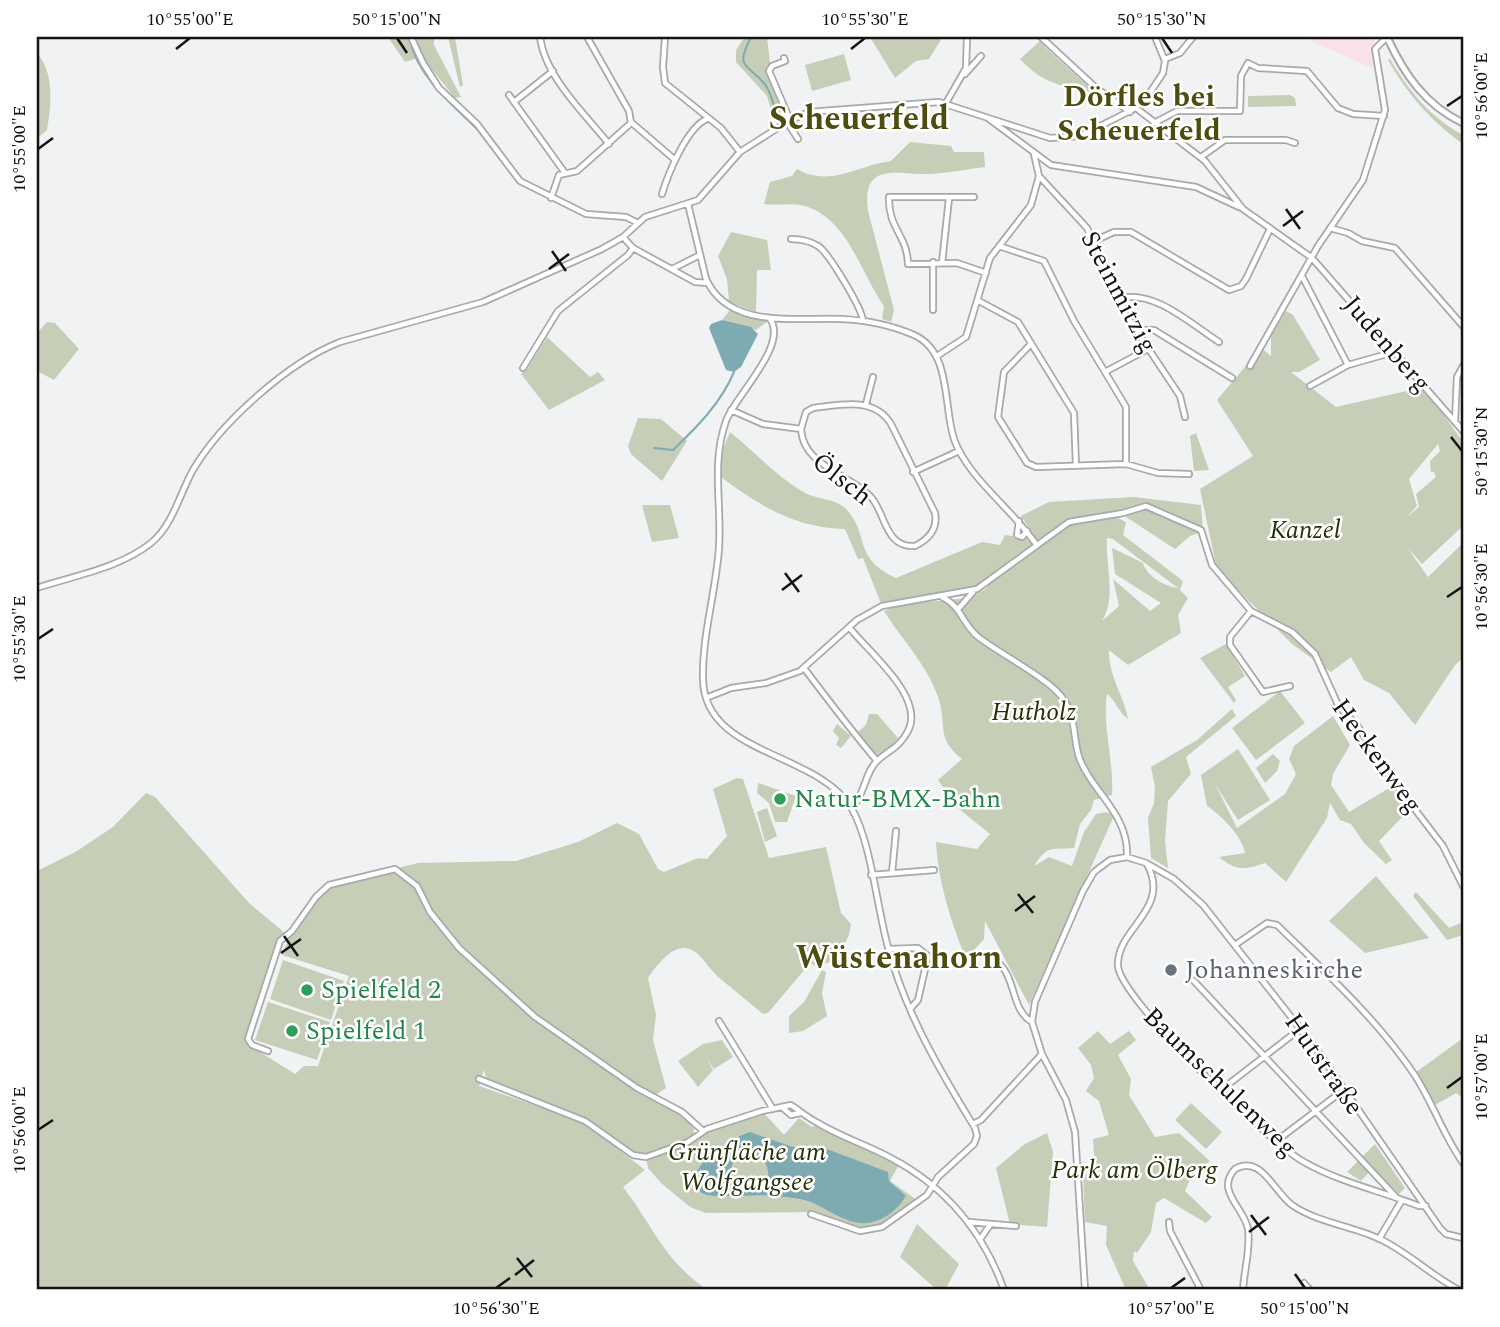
<svg xmlns="http://www.w3.org/2000/svg" width="1500" height="1327" viewBox="0 0 1500 1327" font-family="Spectral,serif">
<rect width="100%" height="100%" fill="#f1f2f4"/>
<path fill="#f9e1eb" d="M1302,37H1375L1372,53L1376,70Z"/>
<path fill="#c6ceb7" fill-rule="evenodd" d="M388,37H434V45L461,97L455,98L422,57L405,62Z
M448,37H455L463,85L460,87Z
M745,37H767L770,63L766,72L784,113L773,117L767,96L736,62V50Z
M870,37H938L941,40L929,59L916,61L895,78Z
M1040,41L1046,48L1094,92L1089,95C1060,84 1043,84 1020,59Z
M37,53C55,74 51,105 47,130L39,137L37,134Z
M844,54L851,80L812,91L805,65Z
M1390,59C1409,91 1430,117 1463,135V144C1431,121 1408,95 1388,60Z
M1290,95L1295,98L1296,106L1248,107V96Z
M910,142L951,146L954,152H984L985,167C967,169 949,173 931,174C898,175 861,160 868,211L894,310L891,322L882,319L884,306C861,274 849,222 808,207C793,202 779,206 764,204L770,182L792,176L797,169C830,188 858,165 891,161Z
M731,232L767,240L771,270H757L756,313L729,301L727,279L718,256Z
M730,310L768,321L756,330L722,320Z
M1286,311L1293,315L1320,360L1299,372H1291L1336,407L1424,387L1463,442V447H1457L1463,454V526L1422,564L1407,547L1428,577L1463,543V658L1455,665L1415,725L1389,693L1364,680L1351,657L1331,672L1292,644L1223,575L1216,565L1200,489L1253,456L1217,400L1261,348L1271,356V336ZM1438,444L1440,451L1430,461L1431,472H1434L1436,477L1416,494L1419,507L1406,518L1417,506L1409,479Z
M47,322L55,323L79,349L54,380L37,371V333Z
M547,337L590,377L598,372L605,380L549,410L521,374L528,368Z
M638,418L661,419L687,441L662,481L631,454L628,446Z
M730,432C754,451 778,478 805,493C816,499 836,499 845,508C871,534 851,557 896,578L982,542L1000,545L1005,535L1020,537L1027,531L1036,544L1054,531L1037,540L1021,516L1049,502L1134,497L1201,505L1203,532L1146,506L1116,517L1126,522L1123,535L1183,581L1180,590L1188,598L1178,615L1181,633L1128,665L1109,650C1108,676 1124,695 1128,719C1118,712 1116,700 1107,694C1102,725 1114,761 1112,795L1094,800L1091,810L1080,824L1074,848C1052,850 1048,844 1034,866L1049,857L1072,866L1084,832L1096,814L1107,812L1114,816L1029,1005L985,921L984,939L966,959C951,922 938,882 936,842L977,849L990,834L959,809L938,780L962,759C936,738 947,728 939,700C929,667 902,640 884,611L904,604L970,598L987,588L985,584L977,589L882,606L863,558L858,559L845,529C796,528 760,506 722,478V452ZM1107,538L1113,539L1178,588C1165,586 1147,577 1143,563L1112,548L1115,574L1161,603L1150,611L1113,579L1119,606L1102,621C1117,597 1105,565 1107,538Z
M1196,433L1209,470L1194,471L1190,436Z
M642,505H670L679,538L652,542Z
M1144,508L1199,533L1190,536L1175,549L1123,515Z
M1226,644L1245,676L1228,687L1236,700L1234,703L1200,658Z
M1280,691L1305,723L1256,760L1232,728Z
M1232,709L1236,716L1186,757L1191,774L1168,801L1165,841L1168,868L1151,858L1148,818L1154,803L1155,787L1151,767L1197,740Z
M869,714H877L898,738L886,753L876,755L857,733L866,725Z
M1333,716L1350,745L1333,774L1331,785L1349,812L1391,787L1408,811L1379,841L1392,860L1386,864L1364,843L1351,824L1340,820L1330,803L1327,818L1286,882L1265,863C1245,870 1236,871 1219,857L1245,853C1243,837 1220,814 1207,806L1201,775L1238,749L1270,800L1238,820L1215,784L1237,828L1285,794L1296,774L1289,759L1294,746Z
M837,724L851,736L841,748L836,745L839,738L833,731Z
M1273,754L1280,761L1277,771L1265,783L1256,768Z
M737,778L743,779L769,858L826,847L841,913L851,924L849,935L837,959L817,967L810,963L768,1013L763,1014C748,1001 732,989 717,976C710,969 705,961 699,955C679,935 659,962 648,978L656,1015L653,1040L666,1088L654,1096L534,1018L636,1089L677,1110L694,1128L693,1136L648,1155H637L567,1110L487,1082L484,1070L479,1086L583,1122L645,1170L623,1187C654,1227 664,1261 708,1290H37V871L77,851L113,827L146,793L155,797L249,903L286,934L280,941L248,1039L252,1047L295,1074L304,1066H318L349,976L282,955L292,931L316,897L329,885L418,863L516,861L578,842L617,823L639,834L658,869L664,872L698,858L707,859L727,836L713,789Z
M758,783L796,796L787,822H775L769,803L757,793Z
M767,808L777,836L765,842L757,812Z
M1376,876L1429,938L1365,953L1329,921Z
M1416,892L1449,928L1463,922V935L1447,940L1413,896Z
M283,960L344,981L331,1020L270,999Z
M822,970L826,972L822,993L827,1016L803,1031L789,1033V1016L804,1002Z
M268,1002L330,1022L317,1060L255,1040Z
M1098,1031L1110,1044L1129,1031L1136,1040L1118,1055L1131,1079L1129,1095L1155,1137L1179,1133L1210,1161L1192,1175L1185,1191L1212,1217L1206,1223L1164,1198L1156,1203L1151,1232L1137,1253L1134,1251L1133,1261L1150,1290H1126L1106,1245L1107,1226L1085,1222L1083,1175L1095,1173L1093,1139L1109,1135L1099,1101L1086,1091L1094,1078L1091,1065L1078,1048Z
M1463,1038V1098L1456,1093L1433,1106L1415,1073Z
M722,1040L733,1057L714,1069L707,1059L713,1070L698,1087L678,1061L703,1044Z
M1191,1103L1222,1132L1206,1149L1175,1120Z
M762,1111L784,1135L799,1118L812,1127L818,1124L900,1163L890,1181L917,1200L884,1224L865,1229L816,1212L706,1213L690,1207L661,1183L648,1168L646,1157L688,1142L703,1131Z
M1047,1133L1053,1152L1047,1227L1010,1224L996,1168L1025,1144Z
M1375,1144L1405,1188L1399,1194L1373,1168L1361,1181L1347,1172Z
M917,1224L959,1264L945,1290H937L900,1257Z"/>
<path fill="#7eabb2" fill-rule="evenodd" d="M722,320L751,327L758,334L741,367L734,372L726,370L709,328L711,324Z
M750,1132L793,1147L824,1148L888,1172L889,1181L906,1196C898,1209 884,1221 868,1223C846,1225 827,1208 808,1201C798,1198 786,1197 776,1196C760,1193 711,1200 702,1193C675,1172 732,1137 750,1132ZM751,1155C763,1157 769,1164 768,1177L754,1186L733,1184L729,1175L733,1162Z"/>
<g fill="none" stroke-linecap="round" stroke-linejoin="round">
<path stroke="#7eabb2" stroke-width="2" d="M751,37C736,67 744,62 764,83C771,91 773,104 777,114
M410,40C418,78 454,106 479,131
M654,448L673,450C697,427 721,403 734,372"/>
<g stroke="#a8a9aa" stroke-width="8">
<path id="minor" d="M411,37L423,63L439,88L477,124L520,181L586,214L626,217L636,222
M540,37C545,77 585,114 609,144
M665,37L663,67L665,83L721,128L740,152
M1041,37L1095,87L1130,112
M784,58L785,61L772,66L769,71L790,120
M1165,59L1180,53L1193,37
M965,74L981,56
M509,95L565,173
M514,102L553,71
M946,103L966,68L967,37
M1136,108L1205,161L1243,209L1312,258L1463,431
M989,119L1051,165L1196,187L1239,207
M787,122L798,139
M632,123L674,159
M1154,123L1177,111H1240L1241,76L1248,63L1258,68L1307,71L1338,108L1353,114L1384,116
M1201,157L1225,140H1286L1295,143
M1039,176L1087,228L1124,312L1180,396L1185,417
M662,194C668,174 687,127 707,119
M974,197H889C888,229 907,234 908,264L957,263L986,273
M551,198L559,175L577,171L631,123L629,111L587,37
M688,204L706,279C729,330 797,317 841,319C865,320 891,325 914,335C952,352 943,406 954,439C967,477 1013,510 1036,544
M1330,228L1348,233L1362,241L1395,248L1463,326
M791,239C799,239 810,241 818,246C828,252 862,308 863,321
M1094,241L1114,232H1131L1229,290L1241,286L1246,279L1270,229
M999,246L1044,261L1074,321L1105,372L1148,349
M633,248L695,282L708,283
M933,262V310
M942,263L949,198
M672,269L698,256
M1302,276L1348,365
M1118,299C1153,288 1191,324 1219,342
M979,301L1018,322L1074,413L1076,466
M770,319C789,345 735,396 726,421C711,463 722,505 719,548C716,591 702,635 703,679C704,756 818,751 852,809C871,842 877,908 888,947C905,1012 940,1071 975,1128L977,1136L974,1144L938,1177L927,1195L882,1227L860,1231L811,1214
M1136,330H1154L1232,378
M1031,344L1004,372L998,417L1027,463L1036,467L1126,464
M937,356L966,337L990,258L1031,205L1039,176L1034,154
M1250,366L1318,246L1363,180L1385,110L1375,49L1387,37
M523,368L558,311L628,255L633,248L623,237
M1105,372L1126,407V464L1158,473L1189,474
M1310,386L1348,365L1394,352
M866,404L873,377
M731,410L763,424L801,429C803,466 848,473 870,496C886,512 884,548 915,546C929,539 938,529 935,513L891,424C874,396 841,405 813,408L806,412L801,429
M1455,422L1457,377L1463,366
M913,472L959,451
M1019,521L1017,535L1022,537L1027,531
M37,588C73,576 120,568 151,543C173,525 179,495 193,470C221,422 289,362 340,342L483,302L602,249L623,237L645,217L698,200L740,152L787,122L809,112L939,102L1050,138L1080,136L1132,110L1151,91L1163,73L1165,61L1155,37
M942,597C961,606 962,623 977,636C998,653 1052,680 1064,700C1076,718 1073,738 1079,757C1092,793 1129,813 1127,857
M959,608L973,592
M1251,611L1230,637V645L1263,692L1290,686
M849,627C867,651 926,697 908,731C900,747 889,750 877,761C865,772 864,796 852,809
M804,668C828,700 851,730 877,761
M706,698L731,688L766,683L800,671L857,620L882,606L977,589L1069,522L1123,513L1146,506L1201,530L1212,565L1251,611L1292,632L1315,654L1339,707L1357,725L1384,769L1443,846L1463,886
M1147,864C1172,910 1116,928 1118,966C1120,999 1271,1144 1304,1162C1339,1182 1381,1191 1419,1206H1426
M892,873L896,831
M871,875L934,870
M1235,945L1267,923L1277,925C1325,972 1376,1018 1414,1074C1433,1103 1443,1135 1463,1163
M888,949L918,948L928,956L918,1000L910,1009
M995,960C1017,975 1010,1010 1032,1022
M1194,981L1396,1197
M719,1021L773,1109
M268,1051L252,1045L248,1039L280,941L292,931L316,897L329,885L395,869L417,886L430,912L459,948L535,1017L637,1088L682,1112L703,1131
M1042,1054L1066,1100L1075,1132L1085,1290
M479,1079L585,1121L633,1155L646,1157L688,1142L707,1129L762,1111L791,1105C800,1111 808,1118 818,1123C841,1137 867,1145 891,1158C946,1187 984,1233 1004,1290
M1221,1090L1296,1032
M782,1107L791,1115L800,1113
M973,1124L981,1120L1042,1054L1032,1022L1035,1002L1083,891L1094,872L1110,860L1127,857L1146,863L1174,879L1203,905L1317,1050L1440,1228L1446,1234L1463,1238
M1275,1142L1341,1092
M969,1222L1016,1226
M1169,1222L1170,1231L1201,1290
M981,1238L990,1225
M1379,1239L1402,1200
M1304,1283L1310,1290
M1243,1290C1244,1270 1251,1248 1248,1229C1244,1207 1215,1191 1235,1169C1261,1154 1274,1192 1292,1205C1318,1223 1354,1226 1382,1240C1410,1254 1432,1276 1459,1290"/>
</g>
<g stroke="#a8a9aa" stroke-width="9">
<path id="major" d="M1387,37C1404,74 1425,105 1463,123"/>
</g>
<use href="#minor" stroke="#fff" stroke-width="4.5"/>
<use href="#major" stroke="#fff" stroke-width="5"/>
</g>
<path fill="none" stroke="#141415" stroke-width="2.5" d="M397,38L407,53M1162,38L1172,53M176,49L190,38M851,49L865,38M1447,106L1462,96M38,149L53,138M1286,209L1300,229M1283,226L1303,211M552,251L566,271M549,269L569,254M1451,437L1462,451M785,573L799,592M782,590L802,575M1447,597L1462,587M38,639L53,629M1018,894L1033,913M1015,911L1035,896M284,936L298,956M281,953L301,939M1447,1088L1462,1077M38,1130L53,1120M1251,1215L1266,1235M1249,1232L1269,1217M517,1258L532,1277M1295,1274L1305,1288M515,1275L534,1260M496,1288L510,1278M1171,1288L1185,1278"/>
<g fill="#2e9e5b" stroke="#fff" stroke-width="2.5">
<circle cx="780" cy="799" r="7"/>
<circle cx="307" cy="990" r="7"/>
<circle cx="292" cy="1031" r="7"/>
</g>
<circle fill="#6b7280" stroke="#fff" stroke-width="2.5" cx="1171" cy="970" r="7"/>
<g text-anchor="middle" dominant-baseline="central" stroke-width="5" stroke-linejoin="round" paint-order="stroke">
<g font-size="26" fill="#141415" stroke="#fff">
<text transform="translate(1119 292) rotate(62)">Steinmitzig</text>
<text transform="translate(1387 344) rotate(49)">Judenberg</text>
<text transform="translate(842 479) rotate(38)">Ölsch</text>
<text transform="translate(1377 756) rotate(54)">Heckenweg</text>
<text transform="translate(1324 1064) rotate(55)">Hutstraße</text>
<text transform="translate(1220 1082) rotate(44)">Baumschulenweg</text>
</g>
<g font-size="26" font-style="italic" fill="#273208" stroke="#fff">
<text x="1305" y="530">Kanzel</text>
<text x="1034" y="712">Hutholz</text>
<text x="747" y="1152">Grünfläche am<tspan x="747" dy="30">Wolfgangsee</tspan></text>
<text x="1134" y="1170">Park am Ölberg</text>
</g>
<g font-size="26" fill="#27864d" stroke="#fff" text-anchor="start">
<text x="794" y="799">Natur-BMX-Bahn</text>
<text x="321" y="990">Spielfeld 2</text>
<text x="306" y="1031">Spielfeld 1</text>
</g>
<g font-size="26" fill="#5b616d" stroke="#fff" text-anchor="start">
<text x="1185" y="970">Johanneskirche</text>
</g>
<g font-size="30" font-weight="bold" fill="#4e4c0e" stroke="#fff">
<text x="1139" y="97">Dörfles bei<tspan x="1139" dy="34">Scheuerfeld</tspan></text>
</g>
<g font-size="33" font-weight="bold" fill="#4e4c0e" stroke="#fff">
<text x="859" y="119">Scheuerfeld</text>
<text x="899" y="958">Wüstenahorn</text>
</g>
</g>
<rect width="1500" height="1327" fill="none" stroke="#ffffff" stroke-width="77"/>
<rect x="38" y="38" width="1424" height="1250" fill="none" stroke="#141415" stroke-width="2.5"/>
<g font-size="18" text-anchor="middle" fill="#141415">
<text x="190" y="25">10°55'00"E</text>
<text x="397" y="25">50°15'00"N</text>
<text x="865" y="25">10°55'30"E</text>
<text x="1162" y="25">50°15'30"N</text>
<text transform="translate(1481 96) rotate(-90)" y="6">10°56'00"E</text>
<text transform="translate(19 149) rotate(-90)" y="6">10°55'00"E</text>
<text transform="translate(1481 451) rotate(-90)" y="6">50°15'30"N</text>
<text transform="translate(1481 587) rotate(-90)" y="6">10°56'30"E</text>
<text transform="translate(19 639) rotate(-90)" y="6">10°55'30"E</text>
<text transform="translate(1481 1077) rotate(-90)" y="6">10°57'00"E</text>
<text transform="translate(19 1130) rotate(-90)" y="6">10°56'00"E</text>
<text x="496" y="1314">10°56'30"E</text>
<text x="1171" y="1314">10°57'00"E</text>
<text x="1305" y="1314">50°15'00"N</text>
</g>
</svg>
